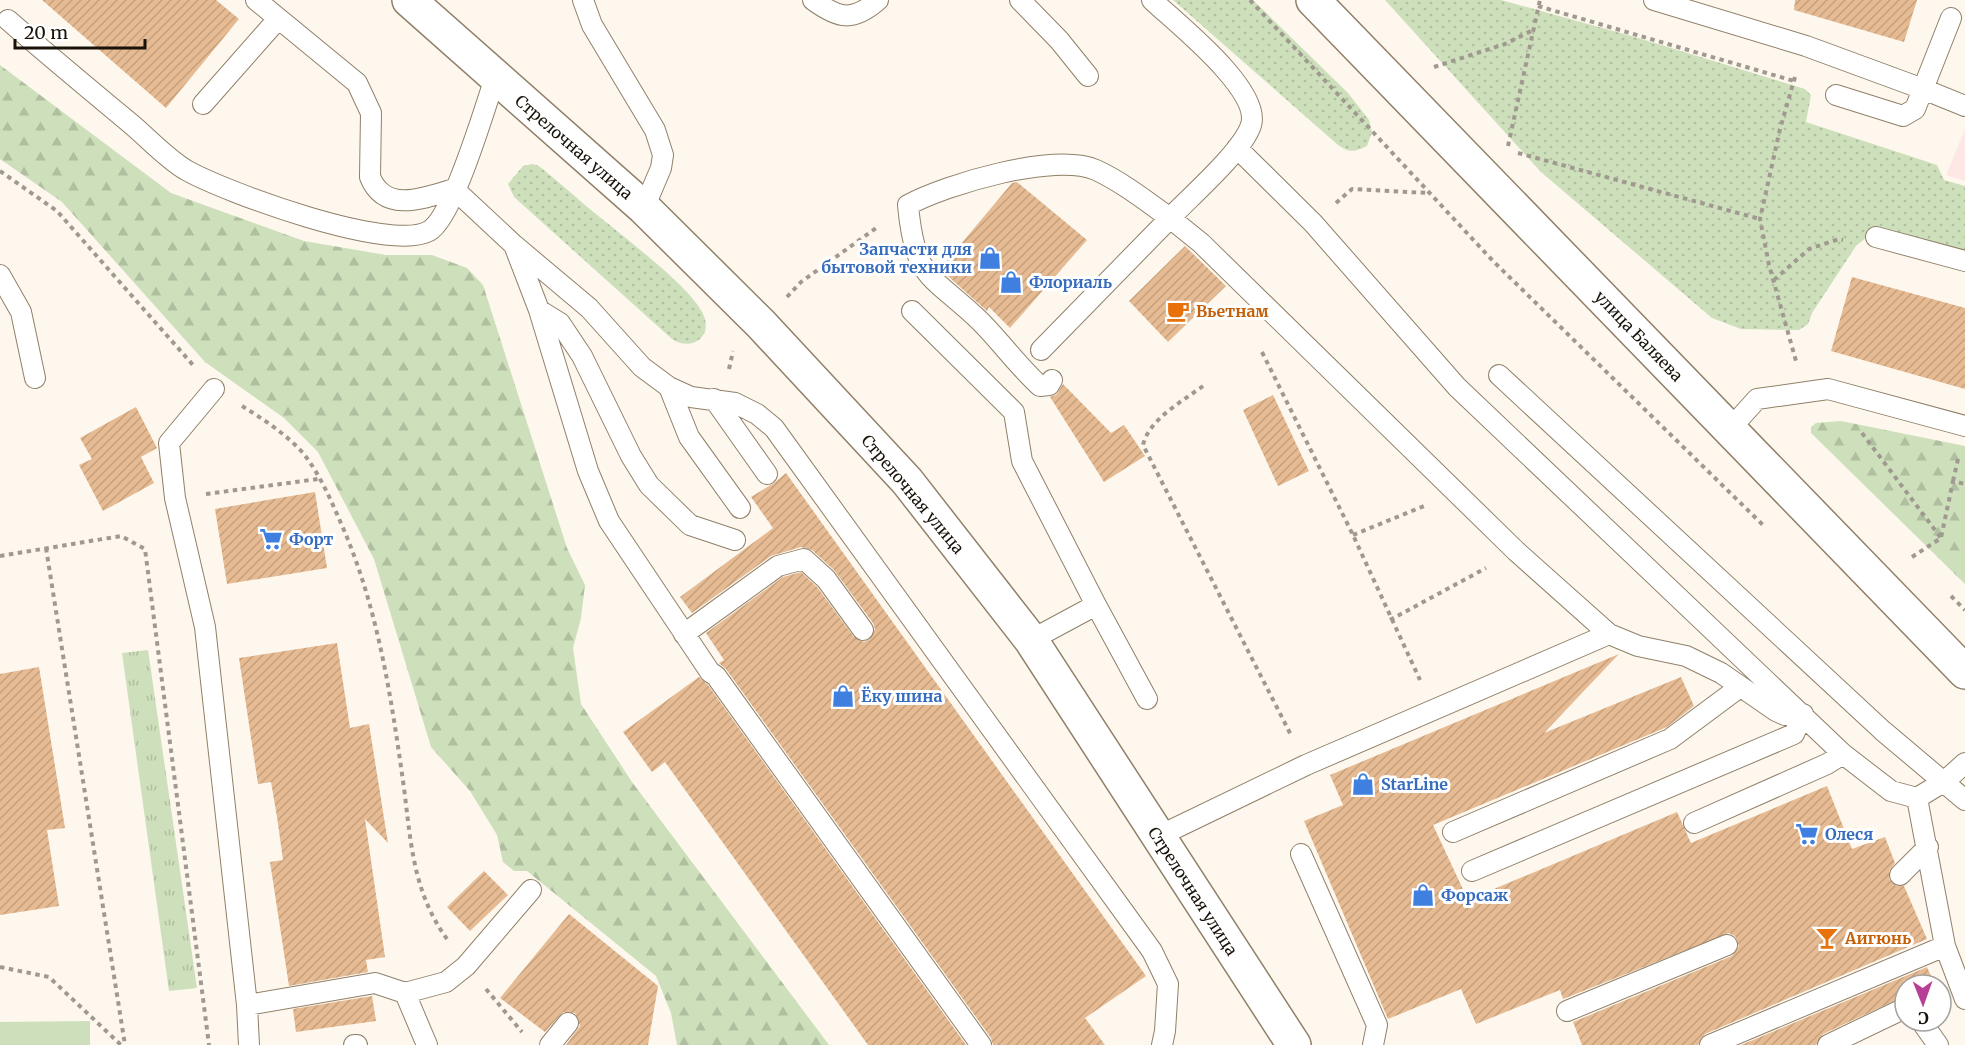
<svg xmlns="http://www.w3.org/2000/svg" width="1965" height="1045" viewBox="0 0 1965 1045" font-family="Merriweather,serif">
<defs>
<pattern id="grass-dots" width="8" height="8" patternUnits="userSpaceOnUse" patternTransform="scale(1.5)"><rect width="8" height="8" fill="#cde0bb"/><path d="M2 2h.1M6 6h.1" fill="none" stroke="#afbf9f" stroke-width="1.8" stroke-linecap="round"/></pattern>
<pattern id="forest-firs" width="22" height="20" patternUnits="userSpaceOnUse" patternTransform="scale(1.5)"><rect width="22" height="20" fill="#cde0bb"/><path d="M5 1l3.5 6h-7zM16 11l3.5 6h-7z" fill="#afbf9f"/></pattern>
<pattern id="park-tufts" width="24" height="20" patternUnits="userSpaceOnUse" patternTransform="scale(1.5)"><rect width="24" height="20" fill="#cde0bb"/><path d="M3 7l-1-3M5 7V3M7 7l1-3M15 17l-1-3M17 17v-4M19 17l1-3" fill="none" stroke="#afbf9f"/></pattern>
<pattern id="building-hatch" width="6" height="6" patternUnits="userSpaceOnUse" patternTransform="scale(1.5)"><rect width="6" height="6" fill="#e6bb93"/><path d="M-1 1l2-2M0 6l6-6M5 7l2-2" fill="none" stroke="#c5a07d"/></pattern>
</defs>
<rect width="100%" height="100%" fill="#fef7ed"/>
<path fill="#fee8e5" d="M1965,129V181L1946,175Z"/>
<path fill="url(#grass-dots)" d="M1173,0H1253L1348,93L1369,120L1372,132L1367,146C1355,152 1349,153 1338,145Z
M1385,0H1501L1635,37L1805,89L1811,95L1806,122L1937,165L1944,180L1965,186V250L1879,227L1856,246L1812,313L1808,324L1799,330L1741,329L1712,318L1541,172Z
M532,164L539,166C555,179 570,192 585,205C612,228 691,286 703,314C714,337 691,352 672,339L514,197L508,184L523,166Z"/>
<path fill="url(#forest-firs)" d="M0,65L171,193L304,241L386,255H432L467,268L483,285L567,548L585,585L581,618L573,648L581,704L632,782L829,1045H677L671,1013L656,976L527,871H514L503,862L497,835L470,791L431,747L374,559L318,452L284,418L205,362L62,202L0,159Z
M1841,421L1965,446V584L1811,433V427L1816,423Z"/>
<path fill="url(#park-tufts)" d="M148,650L197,988L169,991L122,653Z"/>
<path fill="#cde0bb" d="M90,1021V1045H0V1022Z"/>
<path fill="url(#building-hatch)" d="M42,0H216L239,19L166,108Z
M1795,0H1917L1904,42L1794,10Z
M1017,182L1087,240L1010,328L989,307L987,311L940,269L1012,183Z
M1185,246L1226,286L1168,342L1129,301Z
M1852,277L1965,308V389L1831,351Z
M1063,384L1111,433L1124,425L1145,456L1104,482L1050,397L1056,395Z
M1273,395L1309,471L1278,486L1243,410Z
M136,407L157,448L141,457L154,483L103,511L79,465L92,459L80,438Z
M786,473L1146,976L1085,1018L1105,1045H993L991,1038L726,669L719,663L724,660L706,633L783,577L801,572L817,587L854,637L864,642L870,639L875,629L873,623L834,570L812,550L801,547L771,556L692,613L680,597L773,528L751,497L774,483Z
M315,492L327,568L227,584L215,509Z
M337,643L350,728L369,724L388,843L365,819L385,957L366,960L368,972L289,986L270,862L283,860L277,817L271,782L258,784L239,658Z
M1619,654L1544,733L1681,677L1694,706L1667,727L1433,825L1468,900L1677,812L1691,843L1827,786L1852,849L1885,837L1895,863L1889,871V879L1896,886H1904L1927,939L1705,1034L1698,1045H1582L1573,1022L1732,956L1739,946L1735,936L1729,933L1563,999L1560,990L1476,1024L1461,989L1388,1019L1304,821L1343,805L1330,775Z
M39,667L65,828L47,830L59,906L0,915V674Z
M699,677L708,685L966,1045H868L665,762L652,772L623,732Z
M484,871L508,895L470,931L447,907Z
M569,914L658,986L648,1045H566L580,1026L575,1013L563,1012L545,1032L500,998Z
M1927,967L1935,985H1905V996L1823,1034L1816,1045H1741Z
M372,996L376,1021L296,1032L293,1009Z"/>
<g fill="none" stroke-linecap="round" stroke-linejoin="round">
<g stroke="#908069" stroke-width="22">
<path id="lane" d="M256,0L357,83L371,113L370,177C385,214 425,198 454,189
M583,0L592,25L655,130L663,155L661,168L644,208
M813,0C839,19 853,22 878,0
M1020,0L1059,40L1088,76
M1654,0L1806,46L1923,89L1951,18
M8,20C48,55 89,89 130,123C148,138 166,158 186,170C225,192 390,253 429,231C453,218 485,107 495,78
M1836,95L1903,116L1915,109L1923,89L1965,106
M203,104L278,19
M1237,148L1313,223L1457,387L1843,754L1891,791L1917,798L1945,781L1965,763
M454,189L514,245L539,310L588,471L609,521L710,672L716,676L981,1045
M1876,237L1965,261
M514,245L589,308L642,367L669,387L691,397L735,403L757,414L774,428L1152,951L1168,984L1165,1031L1162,1045
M0,275L21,312L35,378
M539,310L560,323L582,356L631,456L649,485L690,525L735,540
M912,311L1014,412L1022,461L1096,605L1147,699
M1041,350L1170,218L1201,243L1516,551L1609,634
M1499,375L1883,731L1965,800
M1052,380L1049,385L1040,386C1018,366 1001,342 980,321C931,274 915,281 908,205C947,184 1055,152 1096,170C1122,182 1146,201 1170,218C1190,197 1243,151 1251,125C1262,90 1176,23 1152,0
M669,387L689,437L740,508
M214,389L169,443L175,498L205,627L247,1005L249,1045
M714,399L767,474
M1730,429L1757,399L1828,389L1965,426
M684,634L778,566L804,559L826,579L863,630
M1031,640L1096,605
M1917,798L1945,946L1965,999
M1694,823L1827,764L1843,754
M1453,832L1670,739L1740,687
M1157,837L1306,765L1609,634L1638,646L1686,656L1721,673L1776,711L1785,715L1803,714
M1301,854L1377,1025L1373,1045
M1472,871L1794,734L1803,714
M1900,875L1928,847
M405,993L446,982L466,966L531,890
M247,1005L375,983L405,993L427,1045
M1567,1011L1727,945
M1921,1021L1938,1045
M354,1045H357
M550,1045L568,1023
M1710,1045L1945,946
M1828,1045L1905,1008"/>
</g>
<g stroke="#908069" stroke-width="36">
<path id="secondary" d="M409,0L644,208L761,324L907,481L1031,640L1294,1045
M1313,0L1965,672"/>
</g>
<path stroke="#a09990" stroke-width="4" stroke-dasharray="4.5 4.5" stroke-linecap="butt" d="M1250,0L1493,261L1763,525
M1538,6L1794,81
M1434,67L1505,44L1531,31
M1795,77L1780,129L1760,219L1769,265L1796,361
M1508,146L1540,0
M1518,153L1760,219
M0,171L57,211L193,365
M1336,203L1352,189L1428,193
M1774,280L1809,249L1839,239L1843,240
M787,297L801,282L879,226
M1262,352L1353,535L1420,680
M729,369L733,351
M1203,386C1183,401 1149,419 1143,445L1292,737
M242,406C263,419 286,434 303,453C319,473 330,498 340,521C378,606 391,696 404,788C411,843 413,892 447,939
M1862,433L1941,538
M1953,481L1958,459
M206,494L318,479
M1353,535L1424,506
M46,548L125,1045
M0,556L121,536L145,549L209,1045
M1912,557L1941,538L1953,481L1965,484
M1951,596L1965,610
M1390,620L1486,568
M0,967L49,977L121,1045
M486,989L522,1032"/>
<use href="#lane" stroke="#fff" stroke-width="20"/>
<use href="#secondary" stroke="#fff" stroke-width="33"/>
</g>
<defs>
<g id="shop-bare" transform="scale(1.8)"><path d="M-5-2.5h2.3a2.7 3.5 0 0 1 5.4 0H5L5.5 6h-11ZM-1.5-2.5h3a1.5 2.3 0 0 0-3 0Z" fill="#3f7fe0" stroke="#fff" stroke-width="2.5" paint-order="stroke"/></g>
<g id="cafe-bare" transform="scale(1.8)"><path d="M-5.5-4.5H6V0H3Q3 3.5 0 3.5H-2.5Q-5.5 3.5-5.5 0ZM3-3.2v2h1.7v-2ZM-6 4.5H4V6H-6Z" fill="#e8710a" stroke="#fff" stroke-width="2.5" paint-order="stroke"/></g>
<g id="supermarket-bare" transform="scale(1.8)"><path d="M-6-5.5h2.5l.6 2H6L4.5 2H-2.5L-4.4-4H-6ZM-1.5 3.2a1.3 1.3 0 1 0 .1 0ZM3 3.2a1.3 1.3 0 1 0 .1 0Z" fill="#3f7fe0" stroke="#fff" stroke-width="2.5" paint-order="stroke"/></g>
<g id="bar-bare" transform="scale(1.8)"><path d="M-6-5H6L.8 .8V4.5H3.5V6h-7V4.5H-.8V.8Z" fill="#e8710a" stroke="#fff" stroke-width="2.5" paint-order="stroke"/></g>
</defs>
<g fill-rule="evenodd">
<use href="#shop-bare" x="990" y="258"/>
<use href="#shop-bare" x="1011" y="282"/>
<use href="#cafe-bare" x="1178" y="311"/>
<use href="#supermarket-bare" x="271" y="539"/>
<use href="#shop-bare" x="843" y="696"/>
<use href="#shop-bare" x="1363" y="784"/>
<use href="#supermarket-bare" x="1807" y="834"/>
<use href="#shop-bare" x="1423" y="895"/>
<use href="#bar-bare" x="1827" y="938"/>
</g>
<g text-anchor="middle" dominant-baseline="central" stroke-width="6" stroke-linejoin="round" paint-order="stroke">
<g font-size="16" fill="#181209" stroke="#fff">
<text transform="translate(574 147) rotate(41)">Стрелочная улица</text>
<text transform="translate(1639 336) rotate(46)">улица Баляева</text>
<text transform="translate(913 494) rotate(50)">Стрелочная улица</text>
<text transform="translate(1193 891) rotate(57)">Стрелочная улица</text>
</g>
<g font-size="16" font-weight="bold" fill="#366cbe" stroke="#fff" text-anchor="start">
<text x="972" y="249" text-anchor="end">Запчасти для<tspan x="972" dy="18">бытовой техники</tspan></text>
<text x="1029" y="282">Флориаль</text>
<text x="289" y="539">Форт</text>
<text x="861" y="696">Ёку шина</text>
<text x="1381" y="784">StarLine</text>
<text x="1825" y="834">Олеся</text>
<text x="1441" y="895">Форсаж</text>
</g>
<g font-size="16" font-weight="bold" fill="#c56008" stroke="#fff" text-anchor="start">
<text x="1196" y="311">Вьетнам</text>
<text x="1845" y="938">Аигюнь</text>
</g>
</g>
<g transform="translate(1923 1003) rotate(179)"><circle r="28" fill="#ffffff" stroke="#a3a09d" stroke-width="1.5"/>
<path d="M0-4.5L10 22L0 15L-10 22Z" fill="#b74096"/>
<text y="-9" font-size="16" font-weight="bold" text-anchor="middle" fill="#181209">С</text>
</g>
<path d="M15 39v9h130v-9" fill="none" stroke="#181209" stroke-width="3"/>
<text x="24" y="39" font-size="18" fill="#181209" stroke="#ffffff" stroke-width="4.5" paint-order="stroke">20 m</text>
</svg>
